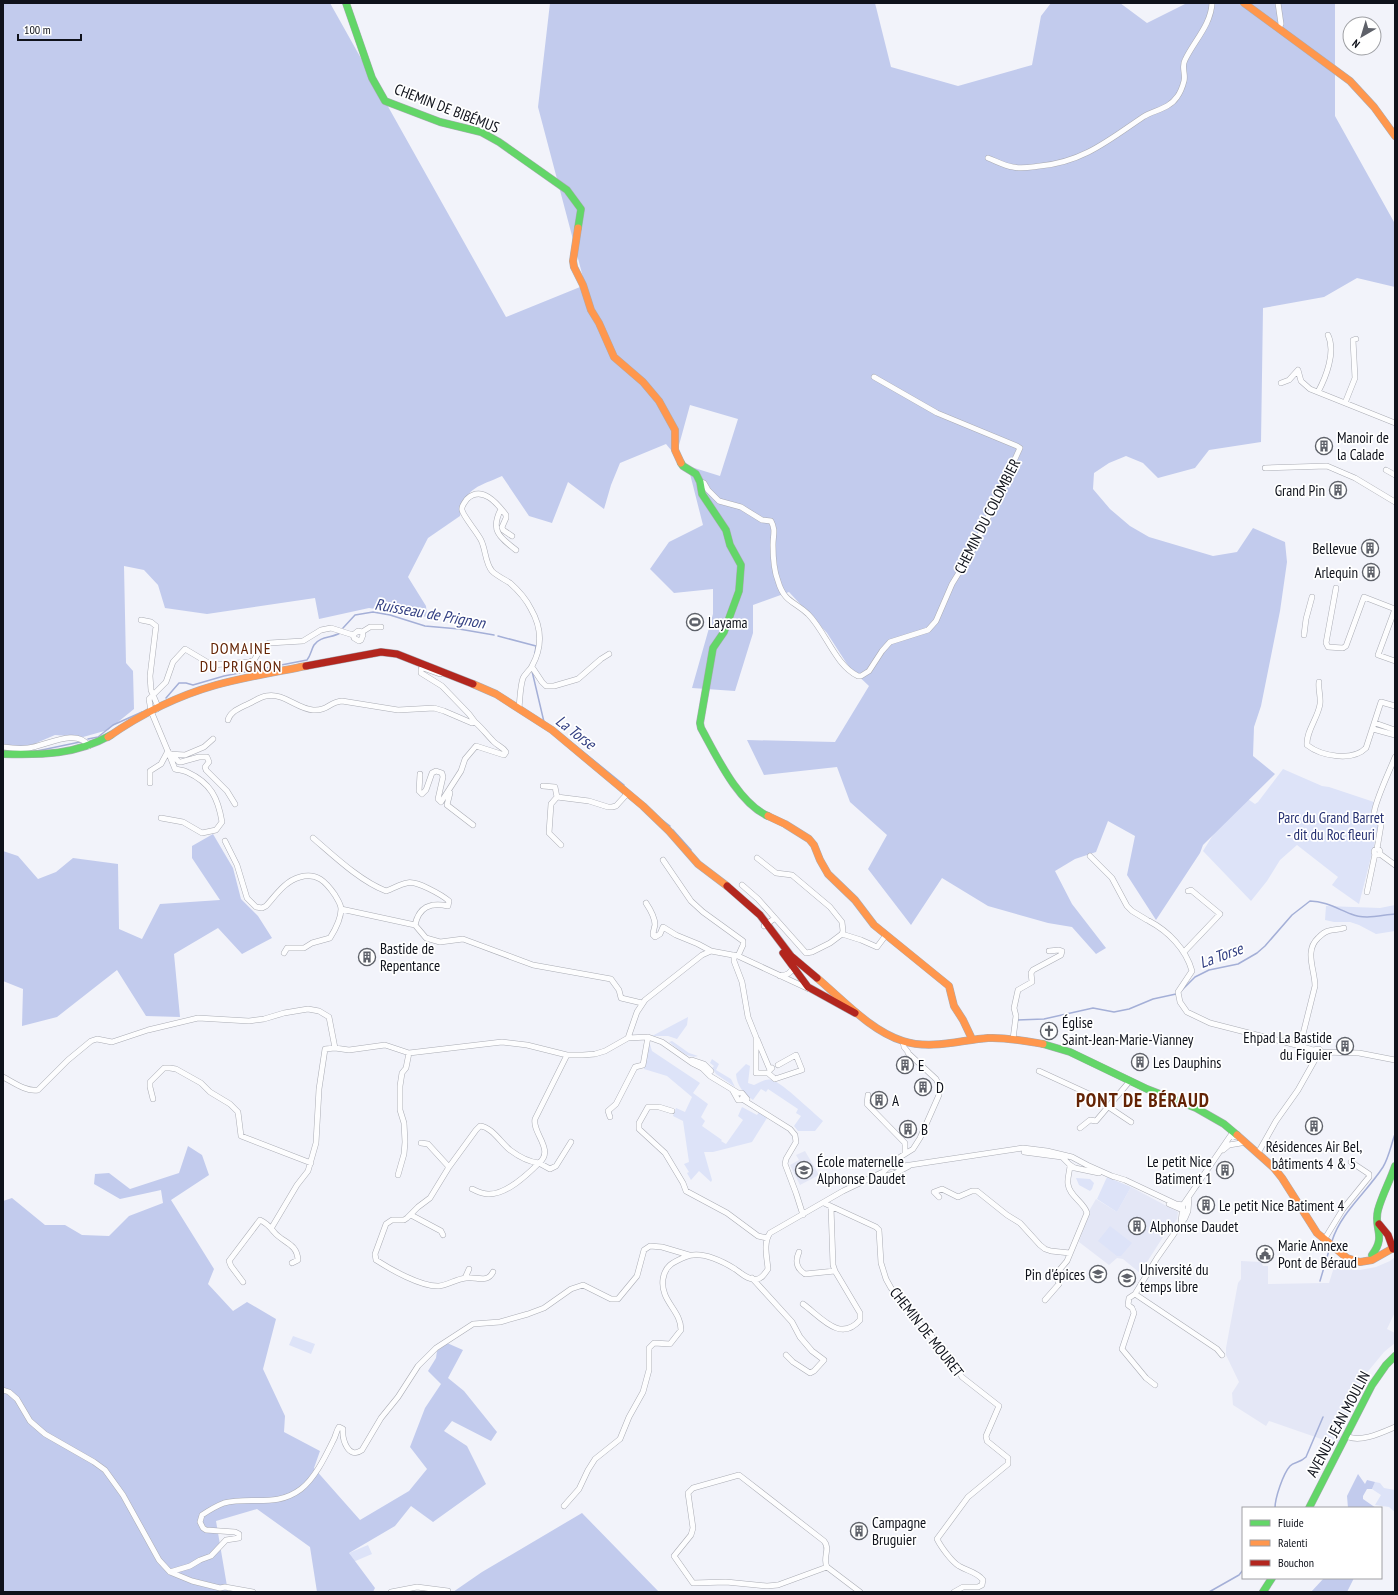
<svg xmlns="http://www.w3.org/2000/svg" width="1398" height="1595" viewBox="0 0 1398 1595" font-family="'PT Sans Narrow',sans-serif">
<rect width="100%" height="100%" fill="#f2f3fa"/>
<path fill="#e4e7f6" d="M805,1151L819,1175L800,1185L790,1165L799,1160L796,1155Z
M1131,1187L1178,1212L1177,1219L1163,1237L1140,1273L1123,1259L1117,1258L1109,1265L1079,1242L1089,1211L1096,1199L1117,1212Z
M1395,1257V1312L1387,1329L1395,1333V1343L1384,1352L1365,1375L1360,1385L1363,1387L1338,1434L1341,1437L1338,1443L1336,1442L1334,1446L1324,1440L1269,1421L1266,1426L1233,1405L1232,1393L1239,1382L1226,1355V1348L1238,1283L1241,1279V1261L1261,1262L1263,1266H1268V1284L1324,1283H1329L1335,1264L1337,1265L1339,1259H1341L1339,1267L1360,1270L1376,1267L1390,1261Z"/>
<path fill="#dde3f8" d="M1283,769L1322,786L1329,787L1374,802L1368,822L1379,826L1359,904L1332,885L1338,877L1297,845L1280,860L1267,881L1251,901L1203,851L1239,793L1255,804L1258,802Z
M1395,905V931L1376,934L1359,925L1350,922H1334L1325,920L1326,906L1380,908Z
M688,1017L687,1025L677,1039L668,1036H652Z
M649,1041L652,1051L700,1083L693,1093L708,1104L701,1117L705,1121L702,1126L722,1140L721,1141L726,1144L743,1120L738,1116L742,1107L757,1115L759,1112L767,1118L752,1142L713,1152H704L712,1180L711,1182L699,1171L691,1180L687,1173L689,1172L684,1164L689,1162L683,1121L673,1116L676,1108L685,1112L692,1097L667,1076L644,1069Z
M672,1041L689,1053L698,1056C688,1060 677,1048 669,1042Z
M712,1059L719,1064L716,1070L731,1079L735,1087L716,1074L712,1068L714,1066L710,1063Z
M746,1064L750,1066L748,1083L754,1085C759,1083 766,1078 772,1080C784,1084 812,1112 823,1121L815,1131H798L794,1126L801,1116L796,1113L798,1109L768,1089L766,1092L761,1089L753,1100C744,1093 737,1087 736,1074Z
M1107,1177L1131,1187L1117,1212L1097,1199Z
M1076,1178L1090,1179L1094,1183L1092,1189L1090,1191L1079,1185Z
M1110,1226L1132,1243L1121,1256H1117L1098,1241Z
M293,1336L315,1344L311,1354L289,1345Z
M1375,1482L1380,1483L1384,1488L1395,1490V1512L1389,1507L1375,1505L1381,1495L1372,1489Z
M368,1545L372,1554L353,1562L349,1553Z"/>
<path fill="#c2cbed" d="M3,3H330L506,317L585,285L538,107L550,3H875L891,67L958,86L1032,65L1041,16L1051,3H1120L1147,23L1187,3H1335V116L1394,222L1395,287L1357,278L1324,297L1263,308L1261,442L1209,450L1195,468L1158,478L1143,463L1126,456L1109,463L1094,473L1093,489L1110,509L1130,526L1149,537L1213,556L1237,552L1253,528L1285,542L1287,562L1280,611L1261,706L1254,727L1253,756L1275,774L1203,845L1200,853L1156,920L1127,875L1135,836L1108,821L1096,852L1075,859L1055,871L1072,904L1106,948L1096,954L1072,927L1048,923L988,906L942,878L911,925L868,869L887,835L850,802L837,767L764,775L747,740L835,742L869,686L849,667L827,633L789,592L753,605V633L735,691L692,688L713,614V589L674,593L650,569L669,542L703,525L688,466L720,476L738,419L690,405L676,456L666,444L620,463L611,485L604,509L568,482L552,523L529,516L502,476C478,487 465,487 460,516L428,538L408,577L426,606L427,617L369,608L319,619L315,598L207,614L165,608L158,585L144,570L124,566L126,663L133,671L134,709L108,730L83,737L55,735L20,750L3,749Z
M213,834L233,868L241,899L258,916L272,938L242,954L218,928L174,954L180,1017L146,1016L117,970L57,1017L22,1026L23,989L3,981V851L18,856L38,879L56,872L73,858L118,864L119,929L142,939L160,904L220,900L192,858V846Z
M188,1146L202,1155L209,1175L171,1200L214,1269L208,1284L233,1311L247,1302L276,1319L263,1369L285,1416L284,1432L320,1451L314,1468L360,1520L409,1491L427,1469L410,1447L425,1408L441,1384L428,1371L436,1358L437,1351L447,1343L463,1350L448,1378L464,1391L497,1432L491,1441L452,1421L444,1431L467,1446L486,1484L433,1522L411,1506L395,1526L349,1553L375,1588L373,1592H317L310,1547L257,1509L216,1521L228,1592H3V1201L12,1198L45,1225H65L82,1235L109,1236L129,1216L163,1203L161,1190L120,1199L94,1184L95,1174L109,1173L130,1189L179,1173Z
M1358,1474L1365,1484L1367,1480L1375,1482L1372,1489H1367L1363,1496V1499L1376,1508H1348L1347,1496Z
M582,1513L659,1592H453L482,1572Z
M1324,1578H1354L1347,1592H1311Z"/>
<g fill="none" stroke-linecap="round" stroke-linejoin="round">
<path stroke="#a4afd7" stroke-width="1.5" d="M343,628L355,615L373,612L390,615L425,626L459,629L494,635
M498,636L536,646L535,653
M532,671L544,722
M166,698L179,683H186L193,685L224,676L307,660C311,655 311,650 314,645C320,636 332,638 340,633
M560,733L624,785
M88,739L98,737L113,725L142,712
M37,751L80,742
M662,820L670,826
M673,830L691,850
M1181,991L1195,977L1209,970L1238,964L1257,953L1265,946L1292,915L1310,901C1325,901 1338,909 1351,914C1365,920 1381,915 1395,914
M1017,1020L1044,1019L1093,1008L1114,1012L1129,1009L1153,999L1176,994
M1332,1241C1341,1212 1367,1192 1383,1167C1389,1157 1391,1145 1395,1134
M1320,1281L1330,1247
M1275,1508C1275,1498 1283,1474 1290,1466C1294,1462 1300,1463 1306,1457L1323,1417
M1209,1592L1239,1575L1243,1570"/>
<g stroke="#aaacb4" stroke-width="6">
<path id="street" d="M1278,3L1281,24L1279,28
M988,158C996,161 1005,166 1013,167C1022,169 1031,167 1040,166C1083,162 1109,140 1143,117C1154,110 1169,109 1177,97C1180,93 1183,85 1184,81C1186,74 1181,67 1185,60C1194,41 1211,25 1212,3
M1281,383L1289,380L1298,370L1301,381L1310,389L1395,423
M1318,392C1326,377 1336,352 1328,335
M1345,403L1355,378L1353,340L1356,339
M1265,468L1327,466L1355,478L1395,502
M1386,470L1395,475
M700,482L704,483L708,490L719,501L741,507L762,520L771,521C776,530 773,535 773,545C773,556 774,571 778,581C784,602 794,601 808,614C826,632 835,665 858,676H861L869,671L882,651L890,642L928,630L936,621L952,584L974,548L1020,448L1017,446L937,413L874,377
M501,509C490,530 499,537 516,550
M512,536L503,530L502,527L506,518V515C497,503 482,485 467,499C465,502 461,506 462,510C463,516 477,532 481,540C486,550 485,563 492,571C497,576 504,579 510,583C518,590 526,599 531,609C542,628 543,646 532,666C530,670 525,674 523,678C520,687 520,699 519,708
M1336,588L1326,643L1328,647L1343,648L1346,646L1364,597L1395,609
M1395,609L1378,655L1395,661
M141,620L151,622L156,626L150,676L151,690L158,707L157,709
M362,632L370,627H381
M1304,635L1306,619L1312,597
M532,667L542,682L546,686H554L578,679L601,659L609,654
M1319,682C1318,690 1321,696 1320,704C1318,718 1306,731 1307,745C1321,756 1352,762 1366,748L1381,702L1395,706
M228,720C230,712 238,709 246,705C252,703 259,697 266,696C283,692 297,709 313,710C328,711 329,702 342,701L398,710L434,708L444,711L472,723L475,722L469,714L442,686L421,673V669L423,668L440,674
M1375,723L1395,730
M1373,729L1395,735
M213,739L204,747L185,755L169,754L151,711L149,699L166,682L173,662L185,649L212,665L249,662L254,660L263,646L269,643L303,641L321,630L331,628L353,635L354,638L359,641L361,640L363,635L362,632L358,631L353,635
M3,747C10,748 21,749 28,748C46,746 76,727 89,746
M171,754L179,762H181L199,757H207L209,762L205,767L206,770L227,791L235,804
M420,774L419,791L422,794L426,790L432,773L436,771L442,773L443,777L438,799L441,802L461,771L465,759L476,746L504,755L506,752C503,747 498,746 494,742C487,735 482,728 475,722
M150,783V771L161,764L168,751
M543,786L555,787L557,797
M450,793L447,805L473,825
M161,818L183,822L202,833L216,830L222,822C218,798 211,783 187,772C183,770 179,770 175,769L169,754
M313,838C334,856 360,881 386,891C393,889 400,884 407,883C416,880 442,895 449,901L448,906C430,902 419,907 415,925L426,938L440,942L463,939L533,965L611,979L619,990L621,998L642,1003
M225,841L237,865L247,898L256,907L262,908L266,906C276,895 285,881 300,877C317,872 326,882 335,895C337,899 341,904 341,909C341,918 335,930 330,938L312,943L304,948H287L284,953
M561,845L549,833L551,804L557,797L589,801L608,807H612L616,806L626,795
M1374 852a3 3 0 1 1 6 0a3 3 0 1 1-6 0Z
M1377,849L1381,825C1379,822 1374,819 1374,815C1373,805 1391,768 1395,757
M1380,854L1395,865
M1090,856L1112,878L1127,906L1132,911L1147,920
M663,860L691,901L703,912L743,941V945L738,956
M742,885L758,899L806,953L812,952L830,943L842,934L843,931L842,922L830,907L792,875L776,873L757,858
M1367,892L1375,854
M646,903C650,909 655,917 655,925C654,929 653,932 653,935L655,937L660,934L663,927L676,935L698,944L711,951
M341,909L415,925
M1149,921C1168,931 1186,949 1192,971L1178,992L1180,1002L1187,1012L1210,1023L1300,1046L1313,1050L1319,1049L1321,1052
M764,926L775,918
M842,934L861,940L877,947L886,935
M1184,952L1220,914L1191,890L1188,891
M734,955V961L742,982L748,1017L756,1037V1073H768L775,1079L802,1070L796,1055L778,1065
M780,976C786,975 791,974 793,967
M628,1038L648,1037L662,1042L692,1063L702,1068L710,1076L738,1093H742L747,1099
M757,1039L770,1070L772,1068
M1013,1039L1016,1016L1014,1008L1018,990L1032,982L1031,973L1033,970L1061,955L1062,951L1059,950L1049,951
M903,1041L904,1047L908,1052
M1300,1046L1315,986C1315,970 1304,951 1318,938C1321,935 1324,932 1328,931C1334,929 1339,930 1344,928
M1321,1052L1359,1053L1395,1060
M692,1060L704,1064L711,1071
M1039,1071L1089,1094L1131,1122
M3,1077C13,1082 26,1092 38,1090L68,1060L91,1041L97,1039L112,1042L148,1030L198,1018L249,1021L264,1019L284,1013L308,1009L319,1011L329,1017L335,1048L349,1050L385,1045L409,1053L502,1042L527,1045L567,1055H583L595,1054L605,1051L628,1038L637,1012L645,1000L702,955L711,951L738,956L809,989
M733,1091L738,1100H741L743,1097
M868,1095L867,1104L905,1143V1153
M153,1099L150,1087V1082L164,1068H170L176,1069L201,1083L210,1092L230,1104L238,1112L241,1136L311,1163
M742,1099L790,1129L795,1135L796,1142L786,1159L785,1164L796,1193L803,1215
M672,1111L659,1107H648L639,1123V1129L665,1153L683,1183L686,1191L727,1213L758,1236L767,1238
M610,1117L608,1111L616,1104L635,1067L643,1065L648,1037
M1080,1128L1090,1120L1096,1121L1129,1082
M421,1143L428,1144L449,1167
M1223,1150L1229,1145L1241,1143
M1024,1152L1062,1157L1070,1165L1075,1168L1099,1173
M1258,1153L1276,1121L1298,1090L1316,1058L1321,1055V1052
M897,1167V1159L913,1149L920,1138L939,1095V1085L936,1079L908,1053
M398,1175L404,1154L405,1142L404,1123L400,1110V1086L402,1073L406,1068L409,1053
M1112,1176L1125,1180L1176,1204L1183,1205
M873,1179L894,1174L909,1166
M472,1189C477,1191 482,1194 488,1194C506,1195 527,1175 539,1163L550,1169L556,1166L571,1142
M939,1197L934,1192L942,1189L958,1197L972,1191H977L1007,1215L1020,1223L1040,1245L1045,1249L1051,1251L1070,1253
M1189,1198L1188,1211L1185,1218L1157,1258L1135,1294L1217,1349L1222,1355
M824,1203L876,1227L879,1230L881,1263L886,1279L891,1288L925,1329L947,1353L962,1377L999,1406L986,1436L987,1441L1008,1458V1464L968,1497L937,1539C941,1547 952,1562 959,1566C967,1571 977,1572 983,1580L982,1585L978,1587H963L954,1592
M1169,1204L1185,1211
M411,1215L441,1231L443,1235
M1181,1222L1183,1205L1231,1135L1236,1137
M272,1227L297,1185L308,1171L316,1143L319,1089L325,1049L335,1048
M1324,1240L1343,1209L1369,1177V1174L1351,1162
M799,1252C795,1261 796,1268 805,1274L835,1271
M493,1272C487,1284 476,1276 466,1278C456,1279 448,1285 439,1286C421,1287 390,1269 376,1260L375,1254L386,1224L392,1220H404L407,1218L418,1207L430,1198L449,1167L476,1130L480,1126C492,1127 501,1143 510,1150C518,1156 529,1162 539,1163C555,1150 532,1133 535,1119L567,1055
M465,1278L469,1269
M752,1278L792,1322L800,1337L812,1351L824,1360L814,1371L810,1373L793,1362L786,1355
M243,1282L231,1266L229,1261L260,1220C267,1223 270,1227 274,1232C283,1243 297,1243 298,1260L292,1263
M1135,1294L1129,1298L1128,1305L1132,1308L1134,1313L1122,1349L1146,1378L1155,1385
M1045,1300L1059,1284L1056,1274L1067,1261L1087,1213C1084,1202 1069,1196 1068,1184C1067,1178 1070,1171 1070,1165
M803,1304C821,1317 840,1343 860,1320V1313L835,1271L833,1265L831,1207
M3,1390L9,1392L17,1399L30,1421L45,1434L94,1462L105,1470L123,1495L159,1560L170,1572L192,1581L220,1588L225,1587L253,1592
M1346,1436C1360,1443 1381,1433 1395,1427
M564,1506L579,1489L588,1470L595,1459L620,1439L629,1417L643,1392L649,1370V1348L654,1343L670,1344L681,1330C681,1310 660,1301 663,1279C665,1265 674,1262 685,1257C701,1250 722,1261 735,1269C741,1273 749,1281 757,1279C762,1279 765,1273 768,1269C767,1257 763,1243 770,1233L843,1191L883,1172L890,1166L897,1167L1023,1148L1047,1151L1072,1157L1087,1165L1114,1177
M827,1567L778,1585L767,1586L726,1582L693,1583L674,1556L691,1535L693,1528L688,1493L693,1488L739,1475L824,1541C831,1549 822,1558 827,1567L860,1592
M170,1572L190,1566L200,1560L211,1556L226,1540L239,1538V1534L235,1532L206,1530L203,1528L200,1522L202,1515C208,1511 216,1506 224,1503C251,1496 276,1508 301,1489C315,1478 325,1457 333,1441C336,1436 336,1431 339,1427L343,1429C342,1439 348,1460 362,1450L381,1418L398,1397L418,1366L436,1348L473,1324L500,1322L528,1314L544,1308L571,1289L583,1285L611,1299H618L637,1276L644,1250L650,1246L662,1247L689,1255
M391,1592L417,1587L448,1591"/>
</g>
<g stroke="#aaacb4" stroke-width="8">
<path id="fast" d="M346,3L372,78L385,101L440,122L481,132L499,142L567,190L581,209L578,228
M681,463L683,466L696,474L700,482L702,494L726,530L730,545L741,565L739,591L724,632L713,648L700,723L701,728C716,755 738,803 768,816
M3,754C43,755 75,755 111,735
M1043,1044L1070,1052L1147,1089L1196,1108L1224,1124L1237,1135
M1372,1255C1387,1235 1373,1229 1378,1210C1382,1195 1390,1181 1395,1166
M1309,1508L1372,1385L1386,1365L1395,1356
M1263,1592L1272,1578"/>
</g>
<g stroke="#aaacb4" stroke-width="8">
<path id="slow" d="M1244,3L1350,81L1374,107L1395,136
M578,228L573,261L574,267L583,285L591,310L599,323L614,357L643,382L659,401L675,430V450L681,463
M473,684L496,694L552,730L643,806L669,831L698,864L727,886
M108,737C141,714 177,696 216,685C245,677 276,672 306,666
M768,816L785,824L809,839L814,845L820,860L828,874L855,900L874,925L949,986L954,1006L963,1020L972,1039
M817,978C843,1000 871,1031 903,1041C931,1050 961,1040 988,1038C1006,1037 1026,1041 1043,1044
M1237,1135L1274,1168L1282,1178L1317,1233L1347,1258L1360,1262L1372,1260L1395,1247"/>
</g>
<g stroke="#aaacb4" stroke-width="8">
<path id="jam" d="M306,666L381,652L397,654L473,684
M727,886L760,915L791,956L817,978
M783,953L808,987L855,1013
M1379,1224L1388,1235L1393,1249"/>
</g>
<use href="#street" stroke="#fdfdfe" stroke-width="5"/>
<use href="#fast" stroke="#63d668" stroke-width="7"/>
<use href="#slow" stroke="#ff974d" stroke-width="7"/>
<use href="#jam" stroke="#b3261e" stroke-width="7"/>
</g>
<defs>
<g id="building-ring" transform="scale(0.9)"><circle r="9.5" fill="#fff" stroke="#5e6169" stroke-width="1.5"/><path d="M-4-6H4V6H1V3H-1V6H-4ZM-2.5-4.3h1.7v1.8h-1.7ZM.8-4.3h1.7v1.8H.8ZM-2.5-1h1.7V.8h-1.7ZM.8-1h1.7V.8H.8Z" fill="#5e6169"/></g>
<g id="stadium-ring" transform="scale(0.9)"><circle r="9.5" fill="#fff" stroke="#5e6169" stroke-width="1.5"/><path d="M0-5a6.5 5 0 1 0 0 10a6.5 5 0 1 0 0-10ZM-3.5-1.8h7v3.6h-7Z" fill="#5e6169"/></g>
<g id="church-ring" transform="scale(0.9)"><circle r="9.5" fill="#fff" stroke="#5e6169" stroke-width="1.5"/><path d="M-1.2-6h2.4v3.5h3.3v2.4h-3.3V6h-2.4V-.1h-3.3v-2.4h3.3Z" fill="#5e6169"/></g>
<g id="school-ring" transform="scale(0.9)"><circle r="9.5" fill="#fff" stroke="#5e6169" stroke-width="1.5"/><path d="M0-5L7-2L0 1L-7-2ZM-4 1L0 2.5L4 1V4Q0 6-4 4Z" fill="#5e6169"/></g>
<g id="civic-ring" transform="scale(0.9)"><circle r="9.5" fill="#fff" stroke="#5e6169" stroke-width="1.5"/><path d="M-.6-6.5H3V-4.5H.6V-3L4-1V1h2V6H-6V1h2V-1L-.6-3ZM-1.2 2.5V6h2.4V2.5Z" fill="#5e6169"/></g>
<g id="university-ring" transform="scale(0.9)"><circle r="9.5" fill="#fff" stroke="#5e6169" stroke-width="1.5"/><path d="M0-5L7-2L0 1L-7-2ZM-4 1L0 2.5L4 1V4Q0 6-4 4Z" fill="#5e6169"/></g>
</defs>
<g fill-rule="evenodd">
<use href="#building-ring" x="1324" y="446"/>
<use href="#building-ring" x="1338" y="490"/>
<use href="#building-ring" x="1370" y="548"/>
<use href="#building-ring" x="1371" y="572"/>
<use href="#stadium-ring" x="695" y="622"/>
<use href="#building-ring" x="367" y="957"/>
<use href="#church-ring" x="1049" y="1031"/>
<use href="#building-ring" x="1345" y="1046"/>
<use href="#building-ring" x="1140" y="1062"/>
<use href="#building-ring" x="905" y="1065"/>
<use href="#building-ring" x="923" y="1087"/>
<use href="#building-ring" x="879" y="1100"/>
<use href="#building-ring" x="1314" y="1126"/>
<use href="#building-ring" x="908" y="1129"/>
<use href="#school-ring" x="804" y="1170"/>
<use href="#building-ring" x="1225" y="1170"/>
<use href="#building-ring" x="1206" y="1205"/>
<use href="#building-ring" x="1137" y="1226"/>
<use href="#civic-ring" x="1265" y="1254"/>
<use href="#school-ring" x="1098" y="1274"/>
<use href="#university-ring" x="1127" y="1278"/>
<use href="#building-ring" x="859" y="1531"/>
</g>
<g text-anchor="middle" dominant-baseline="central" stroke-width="3.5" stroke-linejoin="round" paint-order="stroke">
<g font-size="15" fill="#0f121b" stroke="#fff">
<text transform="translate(447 108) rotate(21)">CHEMIN DE BIBÉMUS</text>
<text transform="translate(987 516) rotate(-63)">CHEMIN DU COLOMBIER</text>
<text transform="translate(927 1332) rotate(52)">CHEMIN DE MOURET</text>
<text transform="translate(1338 1424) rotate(-62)">AVENUE JEAN MOULIN</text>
</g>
<g font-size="15" fill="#0f121b" stroke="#fff" text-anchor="start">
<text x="1337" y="437">Manoir de<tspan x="1337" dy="17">la Calade</tspan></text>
<text x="1325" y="490" text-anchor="end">Grand Pin</text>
<text x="1357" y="548" text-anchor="end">Bellevue</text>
<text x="1358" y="572" text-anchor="end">Arlequin</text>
<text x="708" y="622">Layama</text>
<text x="380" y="948">Bastide de<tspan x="380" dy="17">Repentance</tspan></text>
<text x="1062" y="1022">Église<tspan x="1062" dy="17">Saint-Jean-Marie-Vianney</tspan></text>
<text x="1332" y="1037" text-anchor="end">Ehpad La Bastide<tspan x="1332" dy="17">du Figuier</tspan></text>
<text x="1153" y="1062">Les Dauphins</text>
<text x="918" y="1065">E</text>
<text x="936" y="1087">D</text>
<text x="892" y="1100">A</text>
<text x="921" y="1129">B</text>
<text x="1314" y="1146" text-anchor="middle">Résidences Air Bel,<tspan x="1314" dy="17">bâtiments 4 &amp; 5</tspan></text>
<text x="817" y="1161">École maternelle<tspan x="817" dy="17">Alphonse Daudet</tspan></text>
<text x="1212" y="1161" text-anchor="end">Le petit Nice<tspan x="1212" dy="17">Batiment 1</tspan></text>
<text x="1219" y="1205">Le petit Nice Batiment 4</text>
<text x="1150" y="1226">Alphonse Daudet</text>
<text x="1278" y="1245">Marie Annexe<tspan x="1278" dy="17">Pont de Béraud</tspan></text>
<text x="1140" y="1269">Université du<tspan x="1140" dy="17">temps libre</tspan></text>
<text x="1085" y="1274" text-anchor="end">Pin d'épices</text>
<text x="872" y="1522">Campagne<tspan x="872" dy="17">Bruguier</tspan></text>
</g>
<g font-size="15" fill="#263172" stroke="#fff">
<text x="1331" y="817">Parc du Grand Barret<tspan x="1331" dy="17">- dit du Roc fleuri</tspan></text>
</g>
<g font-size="16" font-style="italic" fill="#334083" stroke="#fff">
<text transform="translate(430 613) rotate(10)">Ruisseau de Prignon</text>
<text transform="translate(576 732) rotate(37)">La Torse</text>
<text transform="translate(1221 955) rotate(-20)">La Torse</text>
</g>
<g font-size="16" letter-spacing="1" fill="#642405" stroke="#fff">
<text x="241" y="648">DOMAINE<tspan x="241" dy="18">DU PRIGNON</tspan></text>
</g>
<g font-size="19" font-weight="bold" letter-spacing="1" fill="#642405" stroke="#fff">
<text x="1143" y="1100">PONT DE BÉRAUD</text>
</g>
</g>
<rect width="1398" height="1595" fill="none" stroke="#0f121b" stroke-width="8"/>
<rect x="1242" y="1507" width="140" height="72" fill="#ffffff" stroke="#9fa0a4"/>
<rect x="1250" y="1520" width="20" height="6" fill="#63d668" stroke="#9fa0a4"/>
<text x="1278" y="1527" font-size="12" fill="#0f121b">Fluide</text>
<rect x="1250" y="1540" width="20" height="6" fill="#ff974d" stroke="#9fa0a4"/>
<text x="1278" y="1547" font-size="12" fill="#0f121b">Ralenti</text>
<rect x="1250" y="1560" width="20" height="6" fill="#b3261e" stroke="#9fa0a4"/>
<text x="1278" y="1567" font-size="12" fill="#0f121b">Bouchon</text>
<g transform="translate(1362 36) rotate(218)"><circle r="19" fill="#ffffff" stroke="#9fa0a4"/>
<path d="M0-3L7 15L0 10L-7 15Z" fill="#5e6169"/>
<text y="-6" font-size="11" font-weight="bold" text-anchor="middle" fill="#0f121b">N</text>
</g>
<path d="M18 34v6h63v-6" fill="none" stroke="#0f121b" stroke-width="2"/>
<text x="24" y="34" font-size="12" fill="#0f121b" stroke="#ffffff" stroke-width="3" paint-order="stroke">100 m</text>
</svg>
